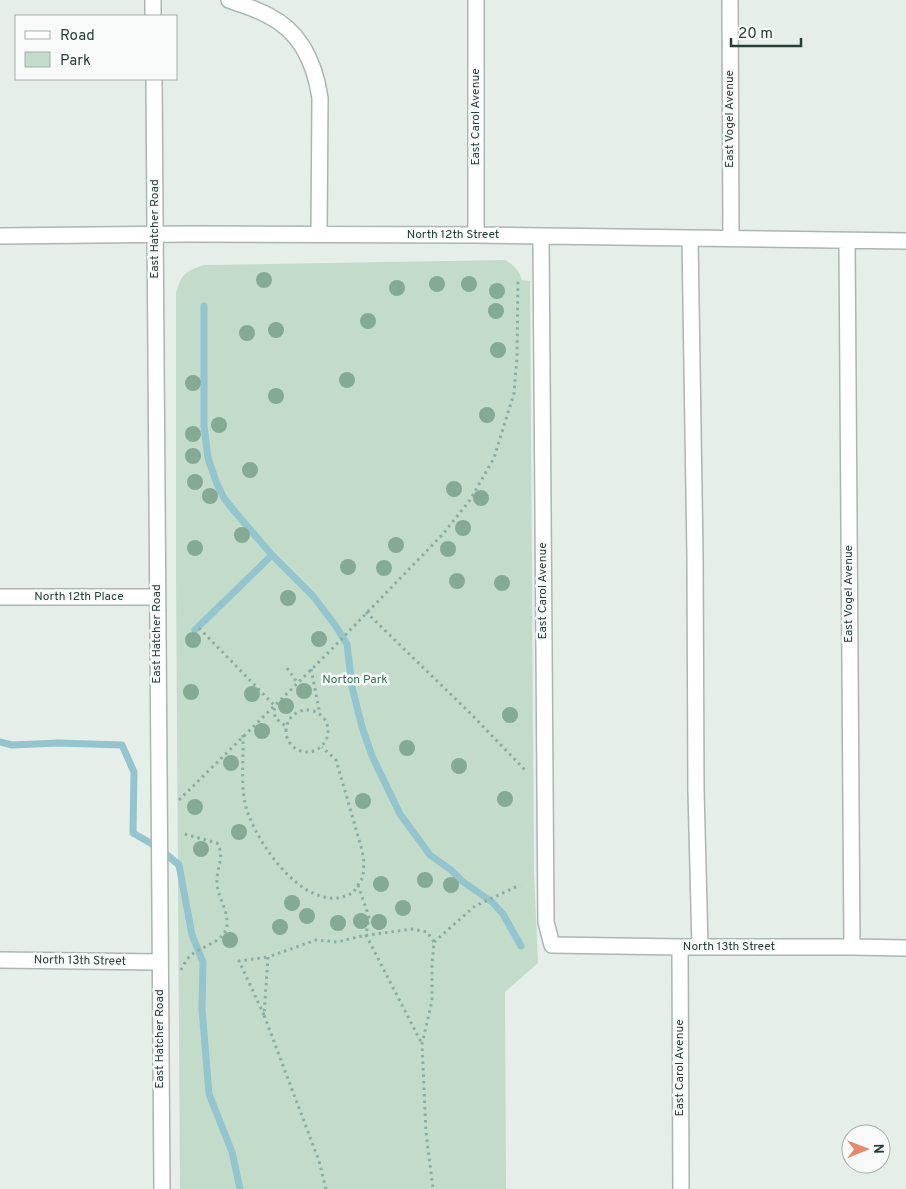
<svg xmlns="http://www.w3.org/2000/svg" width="906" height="1189" viewBox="0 0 906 1189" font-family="Overpass,sans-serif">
<rect width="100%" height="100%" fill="#e6eeea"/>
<path fill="#c2dcc9" d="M505,260C514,265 519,270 522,280L530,281L534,872L538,963L505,992L506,1189H180L176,578V293C181,275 185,271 204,265Z"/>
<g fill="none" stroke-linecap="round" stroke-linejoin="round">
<path stroke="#94c4cd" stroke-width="7" d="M204,306V426L208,458L217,484L224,498L235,512L272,555L313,596L335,625L347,644L352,687L362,727L372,756L400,814L430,855L451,870L462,881L492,902L503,914L521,946
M195,630L272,555
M0,742L12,745L58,743L122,745L134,772L133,833L159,848L179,865L192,935L203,962L202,1009L209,1094L232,1152L240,1189"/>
<g stroke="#a9b6b1" stroke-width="18">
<path id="minor" d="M153,0V16
M229,0C242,5 257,9 269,16C301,32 315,64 320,98L319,234
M476,0V235
M730,0L731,239
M154,79L162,1189
M0,236L188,234L476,235L906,241
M541,236L546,922L552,945L680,947H852L906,948
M690,238L695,556L696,790L700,947
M847,241L852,947
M0,597H158
M680,947L681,1189
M0,960L160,962"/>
</g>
<path stroke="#8aaea3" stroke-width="3" stroke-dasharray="2.5 4" stroke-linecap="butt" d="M366,612L470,713L525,770
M199,628L274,705L275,718L287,727
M287,668L297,682
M311,669L320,714
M286 731a21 21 0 1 1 42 0a21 21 0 1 1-42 0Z
M243,735C244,762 239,791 249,816C261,847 299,902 338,898C343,897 348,895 353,893L363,877L364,862L362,850L336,760L322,747
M179,800L326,655L443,534L470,500L494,458L514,393L517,357L518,278
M358,885L369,917L366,935L422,1044
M434,942L475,906L520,885
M181,970C183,966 186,961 189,957C200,945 228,943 227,922C227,908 216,894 217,880C217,867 225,856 217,843L181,833
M264,1015L239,961L268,957
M326,1189L319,1161L264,1015L268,957L316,940L337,942L362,936L412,929L427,932L434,942L432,965V1001L422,1044L426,1132L433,1189"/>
<use href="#minor" stroke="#fff" stroke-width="15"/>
</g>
<g fill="#84aa93">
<circle cx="264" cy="280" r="8"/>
<circle cx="437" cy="284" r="8"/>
<circle cx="469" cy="284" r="8"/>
<circle cx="397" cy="288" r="8"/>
<circle cx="497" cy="291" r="8"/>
<circle cx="496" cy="311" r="8"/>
<circle cx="368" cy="321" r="8"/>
<circle cx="276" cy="330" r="8"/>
<circle cx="247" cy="333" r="8"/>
<circle cx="498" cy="350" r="8"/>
<circle cx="347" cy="380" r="8"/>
<circle cx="193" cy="383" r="8"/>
<circle cx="276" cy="396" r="8"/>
<circle cx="487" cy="415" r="8"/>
<circle cx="219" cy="425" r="8"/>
<circle cx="193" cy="434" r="8"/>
<circle cx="193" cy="456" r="8"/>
<circle cx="250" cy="470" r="8"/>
<circle cx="195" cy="482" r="8"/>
<circle cx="454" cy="489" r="8"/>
<circle cx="210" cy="496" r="8"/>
<circle cx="481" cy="498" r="8"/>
<circle cx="463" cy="528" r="8"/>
<circle cx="242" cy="535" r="8"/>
<circle cx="396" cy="545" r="8"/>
<circle cx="195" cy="548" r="8"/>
<circle cx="448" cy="549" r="8"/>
<circle cx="348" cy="567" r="8"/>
<circle cx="384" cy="568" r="8"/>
<circle cx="457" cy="581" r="8"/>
<circle cx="502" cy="583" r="8"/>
<circle cx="288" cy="598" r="8"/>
<circle cx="319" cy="639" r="8"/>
<circle cx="193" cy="640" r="8"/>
<circle cx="304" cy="691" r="8"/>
<circle cx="191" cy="692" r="8"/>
<circle cx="252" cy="694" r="8"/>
<circle cx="286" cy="706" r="8"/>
<circle cx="510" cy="715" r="8"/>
<circle cx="262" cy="731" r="8"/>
<circle cx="407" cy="748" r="8"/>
<circle cx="231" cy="763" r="8"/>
<circle cx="459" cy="766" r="8"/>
<circle cx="505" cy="799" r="8"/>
<circle cx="363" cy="801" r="8"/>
<circle cx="195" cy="807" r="8"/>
<circle cx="239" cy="832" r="8"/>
<circle cx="201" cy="849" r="8"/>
<circle cx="425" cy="880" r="8"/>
<circle cx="381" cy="884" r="8"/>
<circle cx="451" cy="885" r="8"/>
<circle cx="292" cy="903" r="8"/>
<circle cx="403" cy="908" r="8"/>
<circle cx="307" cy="916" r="8"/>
<circle cx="361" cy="921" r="8"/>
<circle cx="379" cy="922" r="8"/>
<circle cx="338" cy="923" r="8"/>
<circle cx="280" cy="927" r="8"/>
<circle cx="230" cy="940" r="8"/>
</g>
<g text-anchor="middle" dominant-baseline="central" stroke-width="5" stroke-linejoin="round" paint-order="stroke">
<g font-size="12" fill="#273e38" stroke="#f7faf8">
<text transform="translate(476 117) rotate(-90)">East Carol Avenue</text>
<text transform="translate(730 119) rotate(-90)">East Vogel Avenue</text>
<text transform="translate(155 229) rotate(-90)">East Hatcher Road</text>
<text x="453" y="235">North 12th Street</text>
<text transform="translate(543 591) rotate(-90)">East Carol Avenue</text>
<text transform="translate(849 594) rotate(-90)">East Vogel Avenue</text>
<text x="79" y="597">North 12th Place</text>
<text transform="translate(157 634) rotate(-90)">East Hatcher Road</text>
<text x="729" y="947">North 13th Street</text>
<text transform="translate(80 961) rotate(1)">North 13th Street</text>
<text transform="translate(160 1039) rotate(-90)">East Hatcher Road</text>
<text transform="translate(680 1068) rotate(-90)">East Carol Avenue</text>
</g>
<g font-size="12" fill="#34724c" stroke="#f7faf8">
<text x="355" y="680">Norton Park</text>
</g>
</g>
<rect x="15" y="15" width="162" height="65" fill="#f7faf8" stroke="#a4afab"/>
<rect x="25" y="31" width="25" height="8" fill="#ffffff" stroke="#a4afab"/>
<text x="60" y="40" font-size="15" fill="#273e38">Road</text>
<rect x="25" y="52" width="25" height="15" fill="#c2dcc9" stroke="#a4afab"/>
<text x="60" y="65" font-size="15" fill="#273e38">Park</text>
<g transform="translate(866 1149) rotate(89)"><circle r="24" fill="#f7faf8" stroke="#a4afab"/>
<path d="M0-4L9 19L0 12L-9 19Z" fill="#e58a6d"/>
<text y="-8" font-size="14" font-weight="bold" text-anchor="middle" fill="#273e38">N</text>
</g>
<path d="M731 38v8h70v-8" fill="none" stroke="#273e38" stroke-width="2.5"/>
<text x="738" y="38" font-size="15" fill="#273e38" stroke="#f7faf8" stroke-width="4" paint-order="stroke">20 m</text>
</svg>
